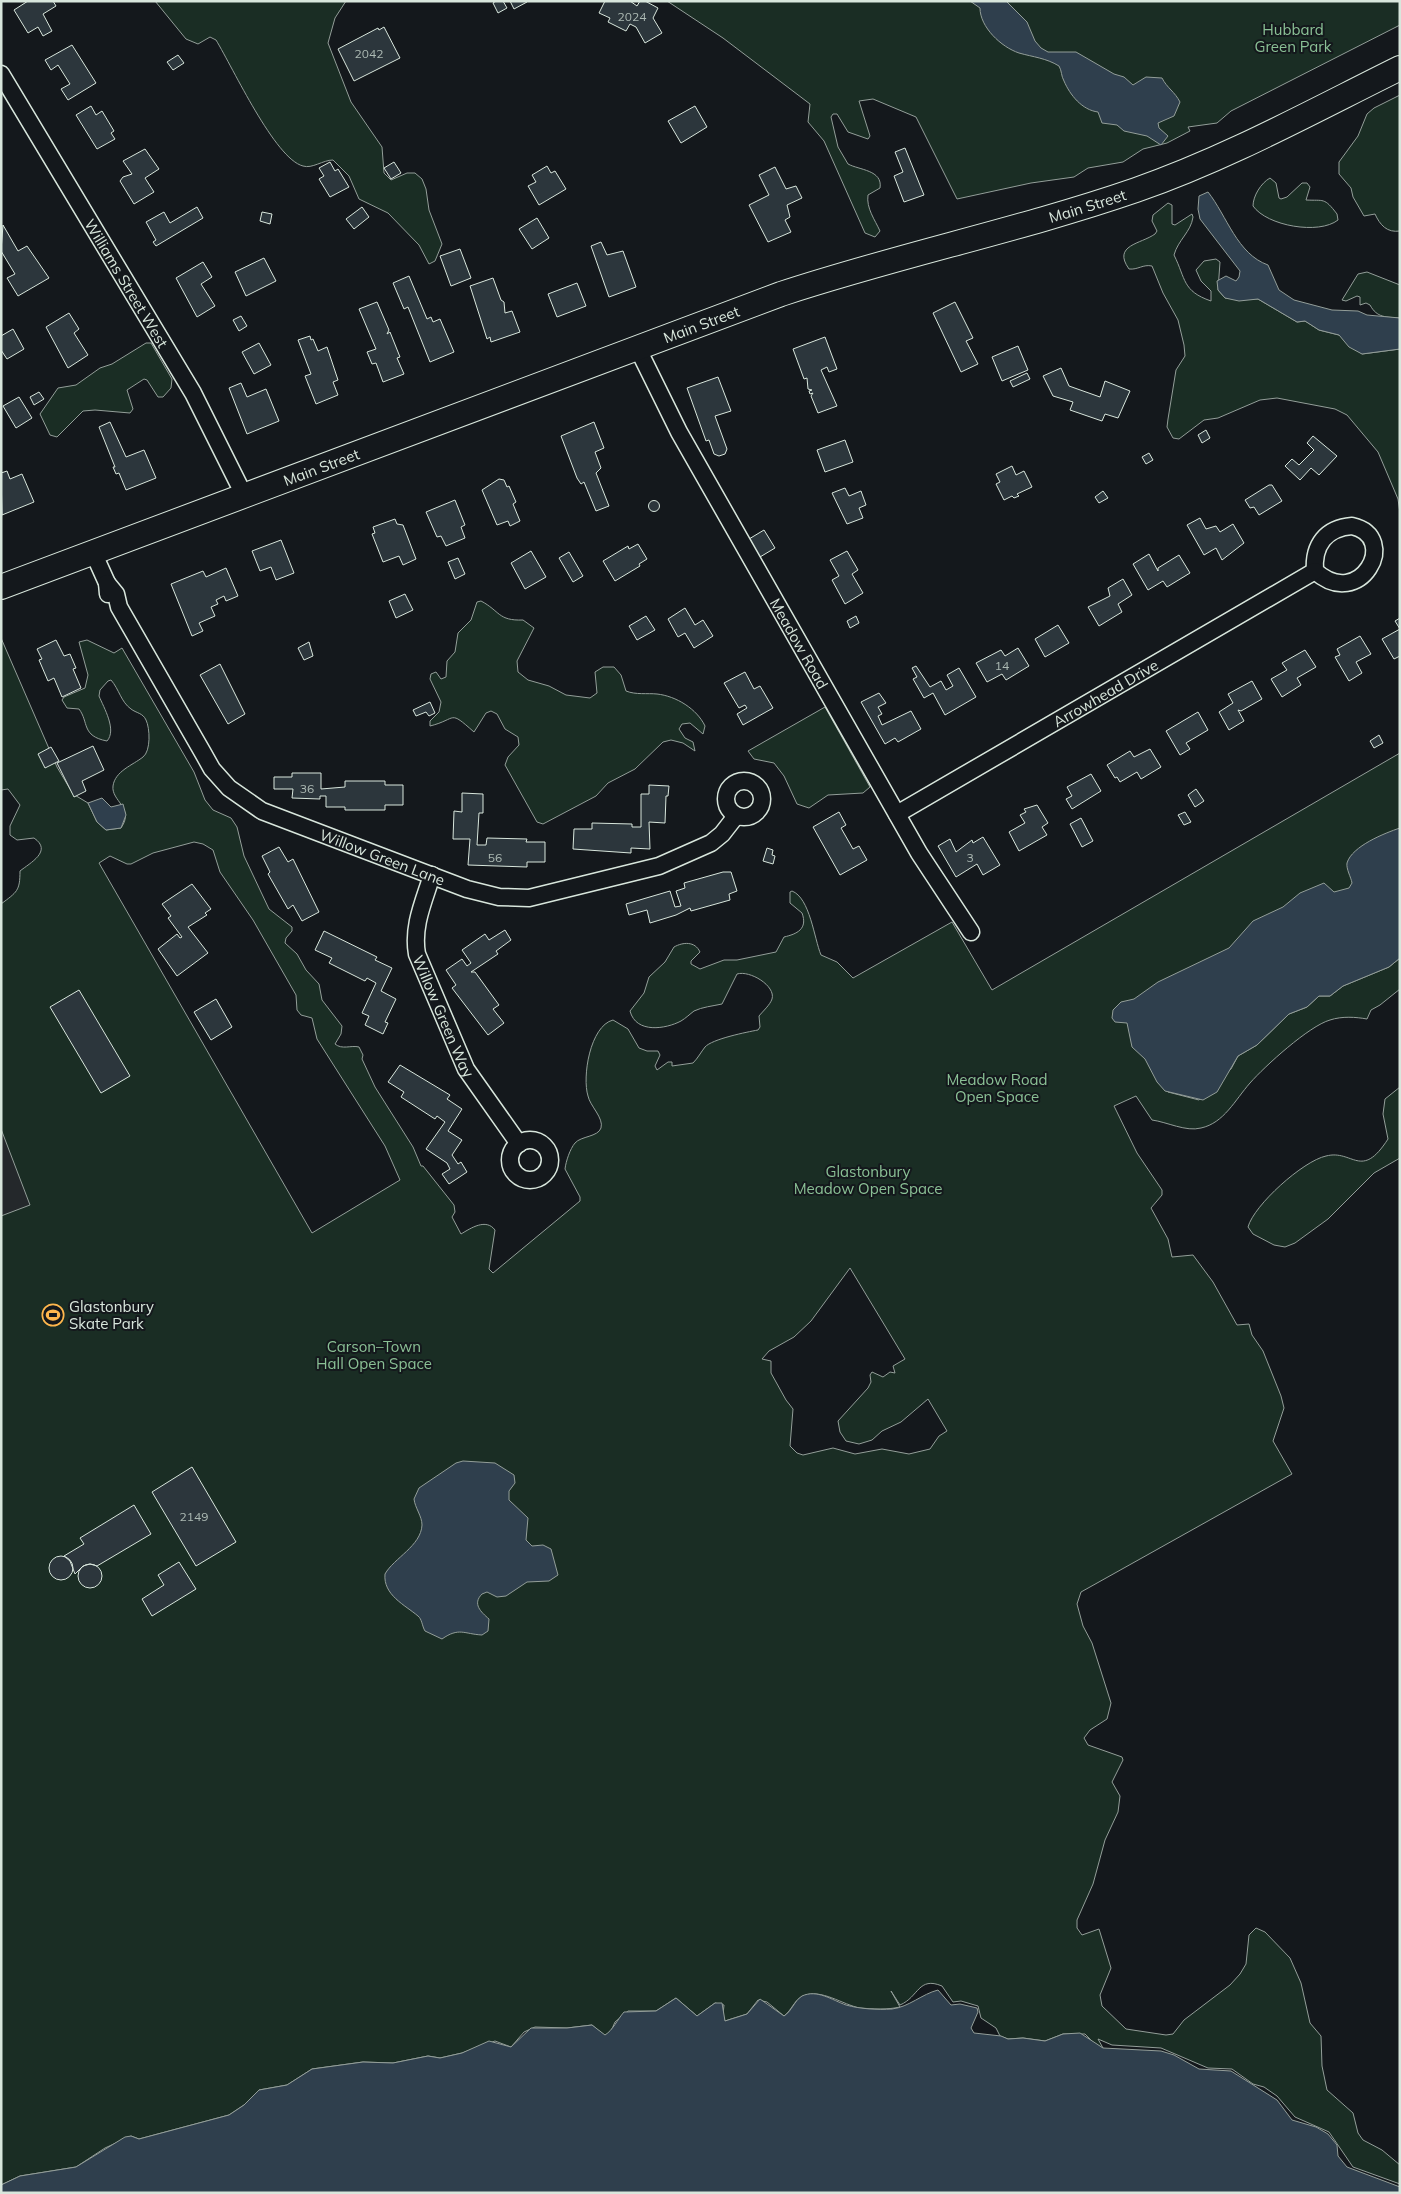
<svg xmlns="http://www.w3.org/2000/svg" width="1401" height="2194" viewBox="0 0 1401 2194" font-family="Mulish,sans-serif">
<rect width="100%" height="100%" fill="#14181c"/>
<path fill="#1a2d24" stroke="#939e99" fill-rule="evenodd" d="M155,1H346L335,18L328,43L351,102L382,147L384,173L391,180L407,173H415L422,179L426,189L429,210L442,244L435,261L429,264L419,245L388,213L359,199L349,176L333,160C323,160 312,169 303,166C275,159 233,68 216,40L210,37L198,44L186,39Z
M667,1H1400V25L1231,111L1217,123L1188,127L1190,131L1167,143L1143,149L1123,162L1088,168L1074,177L1031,183L957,199L916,117L873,99L859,101L870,136L868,139L848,132L837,114H833L831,117L838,147L848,164C859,170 883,170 880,188L868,195C866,208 875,220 880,231L875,237L865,233L824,141L808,122L810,104L723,38Z
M1400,95V231C1387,233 1380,225 1375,214L1364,216L1353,197L1351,188L1339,174V162L1358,136L1367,114L1374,108Z
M1270,178L1276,183L1279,198L1281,199L1287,197L1302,183H1307L1310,187L1306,200C1324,201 1324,197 1337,214L1338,220C1319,235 1267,226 1253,206C1253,196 1261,183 1270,178Z
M1168,203L1172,205V224L1175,225L1192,214L1193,217C1191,232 1178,240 1174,255C1186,279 1182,291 1211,301V291L1201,281L1196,270L1204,261L1216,259L1220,262L1218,290L1225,298L1258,299L1297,322L1305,321L1319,330L1339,335L1362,354L1400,349V513L1398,499L1378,452L1347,415L1335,409L1277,398L1260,400L1218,418L1204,420L1179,439L1173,438L1167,427L1168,419L1176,370L1185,356L1184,345L1178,320L1163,293L1152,266C1143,264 1138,270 1129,269C1112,245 1141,244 1155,234L1157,231L1152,221L1153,215Z
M1367,272L1400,285V318C1386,317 1377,318 1370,305L1366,303L1360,305V297L1357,296L1346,301L1342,300L1358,274Z
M146,343H151L172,379L171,388L163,397H158L147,380L144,379L127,390L133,409L130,413L95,410L83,411L57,437L50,435L40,414L58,388L76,385L100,368L112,364Z
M481,601C500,611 498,621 523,620L534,628L517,661L518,672L528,680L549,686L566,695L590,698L597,693L595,672L603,667H614L621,675L626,691C636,695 647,693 657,694C676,696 697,709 705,726L703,734L690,723L682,724L679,729L685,738L693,742L695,751L683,743L671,740L663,742L635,769L608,783L596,796L543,824L537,822L505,765L508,757L519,745L518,737L505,729L497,714L491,711L486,713L474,732C448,709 458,719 430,726V721L439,712L441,702L430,679L431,674L436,672L441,679L446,677L447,661L455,652L458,633L471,620L477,602Z
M1,638L57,767L73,794L88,803L97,822L106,830L121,828C135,808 111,801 113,786C115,771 133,765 143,757C151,751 150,728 146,720C143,713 136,713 131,709C121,702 119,689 111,680L108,681L100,690L99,696C104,708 117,730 107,741C81,736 89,722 79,709L67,708L62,700L64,697L85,688L88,675L79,642L87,640L114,653L122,648L194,772L205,800L213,810L231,818L237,827L244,856L269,909L292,927V931L286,938L285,943L297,954L306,970L319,984L322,1000L342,1026L341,1034L335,1044C342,1050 351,1045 359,1047L363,1055L362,1059L375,1087L413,1147L421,1166H423L454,1205L455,1212L452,1217L461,1234C471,1228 486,1218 495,1230L489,1269L493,1273L580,1201V1197L565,1169C566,1161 570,1149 575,1143C581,1136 598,1137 601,1128C604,1118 590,1106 588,1096C582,1077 590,1026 613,1020L628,1029L639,1048L647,1051H658L660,1055L655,1066L657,1070L668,1062H672V1066L693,1063C698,1058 701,1052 705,1047C712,1039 747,1032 758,1030L760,1027L759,1016C763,1011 770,1005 772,999C776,986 750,970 737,974L722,1004C713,1006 702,1007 694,1011C690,1014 686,1018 681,1021C666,1029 636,1034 630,1011L644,993L649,977L665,962L674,947C683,942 695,941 700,952L691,961V964L700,969L724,960H737L776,952L784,937C797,934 808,929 802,913L790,903V892L792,891C810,898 814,938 821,955L837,962L853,978L952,922L992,990L1400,753V951L1268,1015L1168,1092L1199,1100L1231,1069L1238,1056L1257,1045L1289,1014L1307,1007L1319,996H1330L1343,986L1389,967L1400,958V989L1380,1005L1371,1010L1367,1019C1356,1017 1342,1016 1330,1020C1309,1026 1265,1066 1250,1083C1235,1100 1224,1123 1201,1128C1186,1132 1167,1122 1152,1120L1136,1096L1114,1106L1137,1153L1162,1190V1195L1151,1208L1168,1239L1172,1257L1193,1255L1213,1282L1237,1325L1249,1324L1252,1335L1263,1351L1281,1396L1284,1408L1273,1441L1292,1474L1081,1592L1077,1604L1083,1626L1092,1643L1111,1703L1107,1719L1090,1730L1084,1738L1088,1745L1122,1757L1123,1760L1112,1782L1120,1796L1118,1812L1105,1840L1093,1884L1077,1920V1928L1082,1935L1099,1929L1111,1968L1100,1995L1102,2006L1126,2029L1166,2035L1173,2034L1184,2020L1230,1985L1240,1974L1246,1964L1249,1935L1256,1928L1265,1932L1290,1958L1301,1983L1310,2023L1321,2036L1322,2066L1327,2090L1353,2113L1358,2133L1363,2140L1382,2150L1400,2165V2184L1353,2167L1329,2132L1295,2117L1277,2096L1264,2087L1253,2084L1232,2069L1208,2068L1161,2048L1112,2045L1098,2039L1103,2048L1096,2045L1085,2034H1063L1045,2041L1023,2038L1008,2039L1000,2036L996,2028L981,2018L978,2006L961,2001L953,2002L942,1986C918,1976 919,1997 900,2005L891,1991L900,2007C887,2010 873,2009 860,2008C843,2005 821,1988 803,1996C794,2000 792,2010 784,2016L767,2002L758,2000L747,2014L725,2021L723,2015L724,2005L715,2003L697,2016L676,1998L656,2011H628L615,2022L611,2031L605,2036L592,2025L567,2028L535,2027L524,2032L511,2047L495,2041L462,2053L440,2058L428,2056L393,2063L363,2062L312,2069L287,2085L259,2090L244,2105L229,2115L139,2139L131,2136L105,2148L76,2167L20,2176L1,2185V904C17,892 20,891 20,871C30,863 53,851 34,838L17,840L10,835V826L20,805L8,789L1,790ZM194,842L203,844L213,850L220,872L253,920L296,995L297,1010L301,1015L312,1018L317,1039L385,1146L400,1180L312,1233L99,863L110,856L127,864H131L153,853ZM850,1268L905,1359L893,1366L895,1373L890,1372L883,1377L872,1372L870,1375L871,1382L868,1388L838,1421L840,1432L846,1441L859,1444L872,1440L882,1431L901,1422L928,1399L947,1431L939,1436L930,1449L909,1454L882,1449L855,1454L833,1448L803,1455L797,1453L790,1446L793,1409L786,1400L771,1373V1361L762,1359L769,1351L794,1337L811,1321Z
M825,707L870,787L863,793L828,795L809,808L797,804L784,776L774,763L754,759L748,751Z
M1400,1087V1158L1374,1173L1328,1219L1295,1243L1285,1247L1274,1245L1253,1234L1248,1227C1254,1205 1303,1161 1326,1156C1353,1149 1361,1181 1388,1139L1383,1114L1385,1099Z"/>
<path fill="#24282b" stroke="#939e99" d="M1,1129L30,1205L1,1216Z"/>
<path fill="#2f3f4d" stroke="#939e99" d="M970,1H1006L1027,22L1035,41L1041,48L1048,52H1076L1114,74L1124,77L1133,85L1146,77L1162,78C1167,88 1175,92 1180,102L1174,116L1158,123L1159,128L1168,136L1161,145L1147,136L1124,131L1117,125L1102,123L1098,112C1082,110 1070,95 1064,81C1061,76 1062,71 1059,66C1046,58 1033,57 1019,53C1001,47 980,27 980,8Z
M1208,192C1227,216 1237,254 1268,265L1279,290L1294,300L1332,310L1358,311L1367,315L1400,318V349L1362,354L1349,347L1339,335L1319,330L1305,321L1297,322L1258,299L1239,301L1225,298L1218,290L1217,281L1226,276L1236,281L1239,277L1240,271L1200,219L1198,209L1199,196Z
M102,798L111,807L123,804L126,815L121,828L106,830L97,822L88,803Z
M1400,828V958L1389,967L1343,986L1330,996H1319L1307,1007L1289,1014L1257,1045L1238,1056L1217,1092L1203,1100L1165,1091L1157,1082L1145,1059L1132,1047L1127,1023L1115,1022L1112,1018L1113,1010L1121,1002L1134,999L1158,982L1229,948L1253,921L1283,907L1300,893L1324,883L1334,892L1349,888L1352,883C1351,877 1346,869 1347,863C1352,846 1385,833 1400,828Z
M463,1461L495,1463L514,1475L515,1483L509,1491V1500L528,1518L526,1540L532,1546L543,1545L551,1549L558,1575L549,1581L527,1582L506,1596L497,1597L487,1592L482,1594C472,1604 481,1612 489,1619L488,1631L482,1635C464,1634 459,1627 442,1639L425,1631C422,1626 422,1619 418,1616C405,1605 383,1595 385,1574C394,1558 421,1546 422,1525C422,1516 415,1508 414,1499L419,1488L456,1463Z
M938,1990L951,2005L960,2004L977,2008L978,2012L971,2028L974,2033L1001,2036L1008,2039L1023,2038L1045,2041L1063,2034L1080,2033L1103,2048L1161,2051L1174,2055L1199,2069L1231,2071L1277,2100L1292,2120L1316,2127L1328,2134L1337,2145L1338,2156L1347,2167L1400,2187V2193H1V2185L20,2176L76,2167L125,2137L131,2136L139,2139L229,2115L244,2105L259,2090L287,2085L312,2069L363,2062L393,2063L428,2056L440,2058L462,2053L489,2041L511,2047L531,2028H567L592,2025L605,2035C613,2030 617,2020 624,2012L656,2011L676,1998L697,2016L715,2003H722L725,2021L747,2014L760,1999L784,2016C792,2011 794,2001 802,1996C817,1989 832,2000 846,2005C860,2009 878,2010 892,2009C909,2007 922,1994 938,1990Z"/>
<path fill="#2c363c" stroke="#d8e6dc" d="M28,1H53L56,6L43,14L52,31L43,36L38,27L28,33L14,10Z
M496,1H503L507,8L498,13L493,3Z
M510,1H526L527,2L514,9Z
M605,1H630L637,6L640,1H645L658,8L653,18L662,33L645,43L636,27L630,24L626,31L608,22L610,18L599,13Z
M384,27L400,58L354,81L338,49L378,28L379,30Z
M72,45L96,83L68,100L61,89L70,84L58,65L51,70L45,60Z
M178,55L184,63L173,70L167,62Z
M91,106L96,115L102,111L114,131L111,133L115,139L97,149L76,115Z
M695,106L707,127L681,143L668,121Z
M905,148L924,195L904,202L894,176L903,172L895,152Z
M145,149L159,169L145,178L154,192L134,204L120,181L123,177L132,174L123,161Z
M330,162L335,171L338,169L349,187L330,197L319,179L324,176L319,168Z
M394,162L401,173L391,179L384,168Z
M547,166L551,173L555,171L566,189L539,205L528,186L536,182L532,175Z
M775,167L786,189L796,186L802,198L787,205L790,217L785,220L791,232L768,242L749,205L769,195L759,175Z
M197,207L203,218L156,246L153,242L156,240L146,222L164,212L170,223Z
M362,207L369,217L354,229L346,219Z
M262,212L272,214L270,224L260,221Z
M537,218L549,238L532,249L519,229Z
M3,225L18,251L27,246L49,278L18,296L7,278L15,274L1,251Z
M601,242L607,255L623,251L636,287L609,297L591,246Z
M460,249L471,278L451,286L440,256Z
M264,258L276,281L246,296L235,272Z
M203,262L212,277L201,284L215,306L197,317L176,278Z
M409,276L427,319L431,317L433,322L440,319L454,352L430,362L408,307L404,309L393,283Z
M493,278L501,300L504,302L505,313L512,311L520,332L491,342L490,337L487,339L470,286Z
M577,283L586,306L557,317L548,294Z
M377,302L389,330L387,334L390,332L400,357L397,358L404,374L383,382L376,363L372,364L367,352L376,349L359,309Z
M955,302L973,338L966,341L978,364L961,372L933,313Z
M69,313L79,329L74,333L88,355L68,368L46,327Z
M241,316L247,326L239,331L233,320Z
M13,329L24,349L7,359L1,350V336Z
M310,336L311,340L313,339L318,351L327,347L338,380L333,382L338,395L316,404L305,376L311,374L298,340Z
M825,337L837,369L829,372L827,367L821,370L837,406L818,413L811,396L813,393L810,394L809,391L812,390L808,389L807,378L804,379L793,349Z
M259,343L271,365L254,374L242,352Z
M1018,346L1028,370L1002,381L992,357Z
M1061,368L1069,386L1100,397L1105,381L1130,391L1118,418L1105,414L1102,421L1070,410L1073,402L1053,396L1043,376Z
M1027,373L1030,379L1013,387L1010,381Z
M718,377L731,411L715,416L727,449L725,454L719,456L714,454L709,440L706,441L687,388Z
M241,383L247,397L266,389L279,421L247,434L229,388Z
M39,392L44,399L34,405L30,397Z
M19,397L32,418L16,428L3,406Z
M110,422L126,457L144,450L156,478L126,490L119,473L116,474L113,467H115L99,427Z
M594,422L604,448L595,452L601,468L596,473L609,506L596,511L584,482L581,484L577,478L561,436Z
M1206,430L1210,438L1202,443L1198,435Z
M1313,436L1337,456L1319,475L1311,468L1300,480L1285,466L1292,459L1299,465L1314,450L1307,443Z
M845,440L853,462L825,472L817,450Z
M1149,453L1153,460L1146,464L1142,457Z
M1012,466L1016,475L1024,471L1032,487L1017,494L1019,496L1014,498L1012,496L1004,500L996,484L1000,482L996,474Z
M7,471L10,479L22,474L34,502L2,515L1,473Z
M499,479L504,480L507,487L509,486L516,502L513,504L520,521L510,526L508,521L497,525L482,490Z
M1269,485H1272L1282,501L1259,515L1254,507L1250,508L1245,500Z
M845,488L849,496L861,491L866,505L859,508L863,518L847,524L832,493Z
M1103,491L1108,498L1099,503L1095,497Z
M455,500L465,525L461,527L465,538L446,546L441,536L437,537L426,512Z
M648.5 506a5.5 5.5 0 1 1 11 0a5.5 5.5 0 1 1-11 0Z
M1200,518L1206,529L1216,526L1220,532L1233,524L1244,543L1222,560L1216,548L1204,555L1187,525Z
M395,519L397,524L403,525L416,559L403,565L399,556L383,562L372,534L375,533L373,527Z
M764,530L775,548L760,557L749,539Z
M281,540L294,573L276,580L271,567L260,571L252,551Z
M638,544L647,559L639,564L640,566L615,581L603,561L628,546L629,549Z
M531,551L546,577L525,589L511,563Z
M847,551L858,570L852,574L863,593L845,604L832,580L839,576L830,560Z
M569,552L583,576L573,582L559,558Z
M1149,554L1158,571V568L1179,555L1190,573L1167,587L1163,581L1148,590L1133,564Z
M458,558L465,574L455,579L448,562Z
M226,568L238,596L226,601L224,596L216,600L218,604L211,607L215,616L199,623L203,631L192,636L171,584L203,571L206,577Z
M1123,579L1132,595L1118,604L1122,612L1099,626L1088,607L1110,596L1108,588Z
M405,594L413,610L396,618L389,601Z
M685,608L695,625L703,620L713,636L694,648L685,633L678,637L668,619Z
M646,616L655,630L637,640L629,626Z
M856,616L859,623L850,628L847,621Z
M1400,618V656L1394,659L1382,639L1400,629L1395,621Z
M1058,625L1069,643L1045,657L1035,639Z
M1360,636L1371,654L1356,662L1362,673L1349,681L1335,657L1340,655L1337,649Z
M56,640L64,656L70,654L76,668L73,669L81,688L62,697L54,678L48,681L39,660L42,659L37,649Z
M309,642L313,656L304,660L298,648Z
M1018,648L1029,666L1006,680L1002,674L987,682L976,663L1001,650L1005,656Z
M1305,650L1316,667L1297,678L1301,685L1282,697L1271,679L1287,670L1282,663Z
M220,664L245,714L228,724L200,675Z
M916,666L930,687L941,681L946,690L953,686L947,675L959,668L976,697L945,715L933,693L924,698L913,679L917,677L912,668Z
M745,672L754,689L760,686L773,708L743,725L737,714L747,708L745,705L739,708L724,683Z
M1252,681L1262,699L1241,711L1238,710L1244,721L1229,730L1219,712L1233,703L1228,694Z
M879,693L886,703L878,707L882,714L878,716L882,725L911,711L921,729L898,742L895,738L885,744L861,702Z
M430,702L435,713L429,716L426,712L416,716L413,710Z
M1198,712L1208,730L1186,743L1190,749L1180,755L1166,731Z
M1379,735L1383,743L1374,748L1370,741Z
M93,746L104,770L82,781L86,791L74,797L57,763Z
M51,747L59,761L45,768L38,754Z
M1150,749L1161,767L1141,779L1137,772L1120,782L1117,777L1115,778L1107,765L1130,751L1134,757Z
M292,773H321V789L345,787V781H385V785H403V805H385V810H345V807H326V796H320V799L292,798L293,789H274V777H292Z
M1091,774L1101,791L1072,809L1066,799L1072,796L1067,787Z
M649,785L669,786L668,796H666L665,823L649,822L650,849L631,848V853L573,849L574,829H592V823L632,824V827H641V794H649Z
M1196,789L1204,801L1195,807L1188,795Z
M462,793L483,794V813H479L477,845H486L487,838L527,839L526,842H545V862H527V867L468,865L470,839H453L454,811L462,812Z
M1037,805L1048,823L1042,827L1047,835L1019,851L1009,832L1025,823L1020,815L1026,812L1024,809Z
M839,812L846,825L841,828L853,849L859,846L867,860L840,875L813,827Z
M1185,812L1191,822L1184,825L1178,815Z
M1081,818L1093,841L1082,847L1070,824Z
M983,837L1000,865L983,875L977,864L956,877L938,846L950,839L956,852L972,840L973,843Z
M279,847L288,862L293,859L319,912L302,921L293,905L288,909L268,874L270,872L262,856Z
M767,848L773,850L772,855L775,856L773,864L763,861Z
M723,872H731L737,891L729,894L730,900L691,911L690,908L676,915L650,923L647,910L629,915L626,904L670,891L675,907L681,906L676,891L685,888L684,883Z
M192,884L211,909L205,913L207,915L188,927L208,953L177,976L158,949L177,934L180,938L182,937L168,918L171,916L162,904Z
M505,930L511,940L496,951L498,954L471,972H475L499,1005L493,1009L504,1023L488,1035L452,988L456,985L446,970L462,959L467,966L471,963L462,950L485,934L489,940Z
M324,931L377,957L375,960L392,968L381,991L396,999L385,1022L388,1023L383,1034L365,1025L369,1016L362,1013L376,983L367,978L365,981L329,963L332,958L315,950Z
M79,990L130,1076L101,1093L50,1007Z
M216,999L232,1027L211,1040L194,1012Z
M400,1065L450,1095L447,1099L462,1109L448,1131L462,1140L452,1155L458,1164L461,1162L467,1172L449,1184L442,1174L450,1169L447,1163L426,1149L445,1122L437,1116L435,1119L401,1097L404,1092L388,1082Z
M192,1467L236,1542L196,1566L152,1492Z
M134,1505L151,1534L97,1566L90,1564L83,1566L75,1574L70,1561L64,1556L84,1544L80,1538Z
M49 1568a12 12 0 1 1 24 0a12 12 0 1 1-24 0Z
M179,1562L196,1589L152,1616L142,1599L164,1585L158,1575Z
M78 1576a12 12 0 1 1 24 0a12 12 0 1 1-24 0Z"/>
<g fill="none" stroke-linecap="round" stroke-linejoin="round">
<g stroke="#d8e6dc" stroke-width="19">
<g id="street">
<path id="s1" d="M1,74L193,393L244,495"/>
<path id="s2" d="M637,347L679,432L919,853L971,932"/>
<path d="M1352,526C1401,537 1360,612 1315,571C1313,545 1326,528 1352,526Z"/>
<path d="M93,552L107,583L108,594"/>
<path id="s3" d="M107,583L116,594L119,607L203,753L212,769L229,788L262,811L467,889L499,897L529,898L659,866L711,843L722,834L736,816"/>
<circle cx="744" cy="799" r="18"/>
<path id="s4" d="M897,814L1315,571"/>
<path id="s5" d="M432,875C424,901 412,926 417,954L466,1069L519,1144"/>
<circle cx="530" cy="1160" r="20"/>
</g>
</g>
<g stroke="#d8e6dc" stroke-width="26">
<g id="secondary">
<path id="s6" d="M1,587L781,294C899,255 1020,230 1136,190C1228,158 1313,111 1400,68"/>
</g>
</g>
<use href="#street" stroke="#14181c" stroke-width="16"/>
<use href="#secondary" stroke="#14181c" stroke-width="24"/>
</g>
<defs>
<g id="stadium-ring" transform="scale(1.125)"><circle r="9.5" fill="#14181c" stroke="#ffb74d" stroke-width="1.5"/><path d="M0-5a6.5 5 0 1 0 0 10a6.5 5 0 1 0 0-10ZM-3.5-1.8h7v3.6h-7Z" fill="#ffb74d"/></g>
</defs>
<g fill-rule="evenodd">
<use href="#stadium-ring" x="53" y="1315"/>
</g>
<g text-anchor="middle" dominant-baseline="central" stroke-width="4" stroke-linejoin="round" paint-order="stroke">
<g font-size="12" fill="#adbab4">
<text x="632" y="16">2024</text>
<text x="369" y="53">2042</text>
<text x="1002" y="665">14</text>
<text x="307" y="788">36</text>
<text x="495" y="857">56</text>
<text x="970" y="857">3</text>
<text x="194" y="1516">2149</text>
</g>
<g font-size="15" fill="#8ac095" stroke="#14181c">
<text x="1293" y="29">Hubbard<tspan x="1293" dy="17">Green Park</tspan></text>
<text x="997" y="1079">Meadow Road<tspan x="997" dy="17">Open Space</tspan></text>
<text x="868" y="1171">Glastonbury<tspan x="868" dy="17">Meadow Open Space</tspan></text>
<text x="374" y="1346">Carson–Town<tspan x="374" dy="17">Hall Open Space</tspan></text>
</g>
<g font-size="15" fill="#d8e6dc" stroke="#14181c">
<text stroke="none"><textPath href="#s6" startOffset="1152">Main Street</textPath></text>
<text stroke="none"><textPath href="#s1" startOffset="244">Williams Street West</textPath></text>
<text stroke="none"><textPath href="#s6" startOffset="748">Main Street</textPath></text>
<text stroke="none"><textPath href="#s6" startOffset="342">Main Street</textPath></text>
<text stroke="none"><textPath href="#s2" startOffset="338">Meadow Road</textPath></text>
<text stroke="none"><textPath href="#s4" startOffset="241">Arrowhead Drive</textPath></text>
<text stroke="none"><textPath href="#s3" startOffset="409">Willow Green Lane</textPath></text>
<text stroke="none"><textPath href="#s5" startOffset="149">Willow Green Way</textPath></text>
</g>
<g font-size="15" fill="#d8e6dc" stroke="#14181c" text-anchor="start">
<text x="69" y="1306">Glastonbury<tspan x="69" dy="17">Skate Park</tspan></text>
</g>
</g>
<rect width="1401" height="2194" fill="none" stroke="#d8e6dc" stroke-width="5"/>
</svg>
